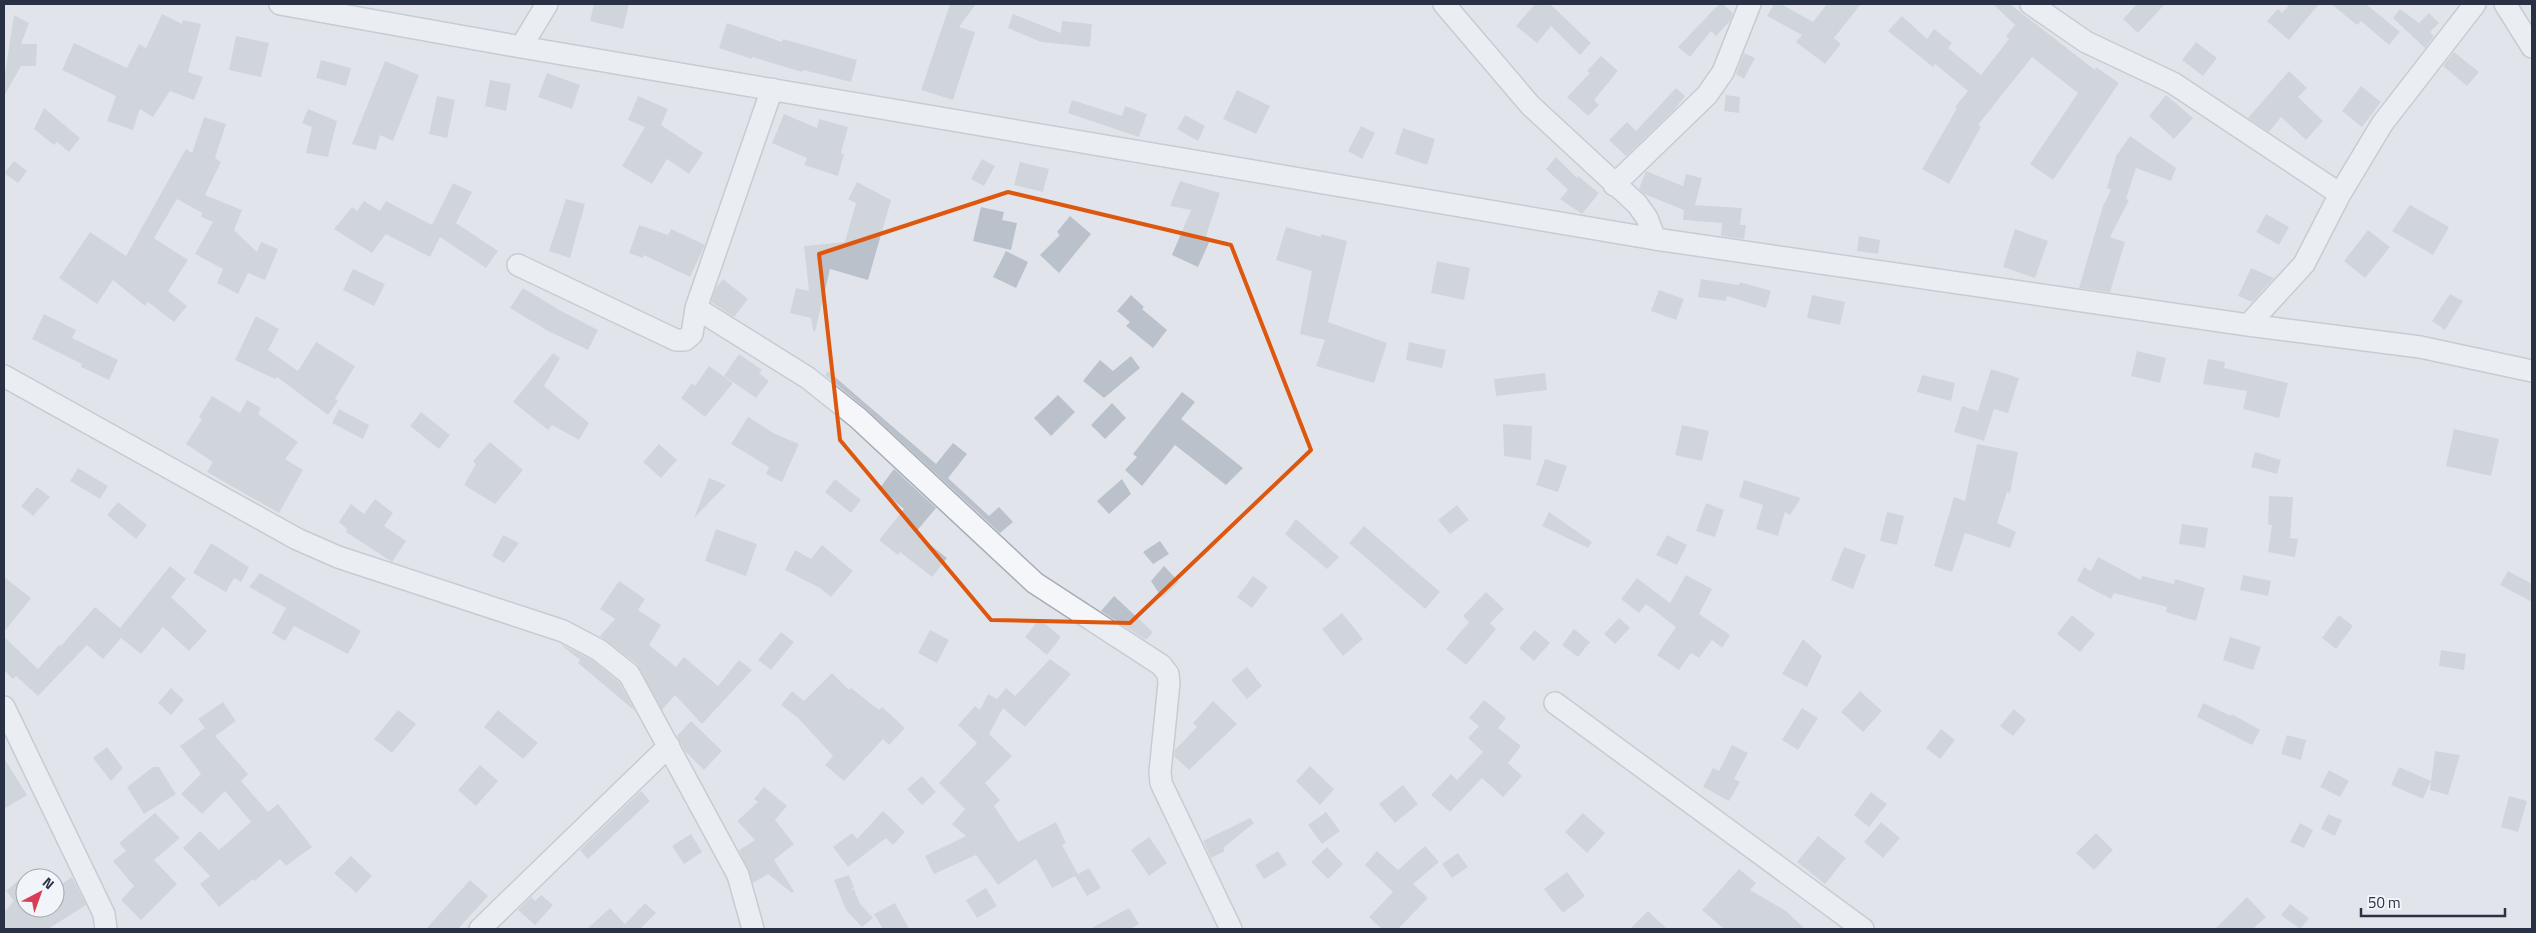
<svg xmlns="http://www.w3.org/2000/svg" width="2536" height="933" viewBox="0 0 2536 933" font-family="'Titillium Web',sans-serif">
<rect width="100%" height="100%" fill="#e1e5eb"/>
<path fill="#bac1cb" d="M594,4H629L623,29L590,21Z
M950,4H976L959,27L975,32L953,100L921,90Z
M1535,4H1550L1591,43L1580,55L1551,26L1537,43L1516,26Z
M1719,4H1723L1733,13L1730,21L1716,36L1711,31L1690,57L1678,47Z
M1774,4H1781L1813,22L1827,4H1861L1834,38L1841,44L1825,64L1796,42L1802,35L1767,16Z
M1993,4H2010L2095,70L2096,67L2119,83L2053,180L2030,164L2078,93L2032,57L1978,125L1981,127L1949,184L1922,169L1957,108L1955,107L1968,91L1935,64L1933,67L1888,31L1902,16L1927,39L1934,29L1952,43L1948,48L1981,75L2009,39L2006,36L2015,25Z
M2137,4H2165L2138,33L2123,19Z
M2290,4H2319L2289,40L2267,21L2278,9L2282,13Z
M2331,4H2366L2400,32L2389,45L2361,21L2357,25Z
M2400,9L2419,23L2429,13L2439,23L2430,32L2434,36L2425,48L2393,18Z
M162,14L182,24L183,20L201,24L188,72L203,77L194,100L170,91L153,117L140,109L133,130L107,121L116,96L62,70L74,43L127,68L139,44L146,48Z
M1013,14L1061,33L1062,21L1092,24L1090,47L1041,42L1008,28Z
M14,15L29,23L21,44H37L36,66H21L4,96V80Z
M727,23L782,42L783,39L857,60L851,82L803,70L802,72L752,57V59L719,48Z
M236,36L269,43L261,77L229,70Z
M2196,42L2217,58L2203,76L2182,60Z
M2454,52L2479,72L2467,86L2443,66Z
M1744,53L1755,58L1744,79L1736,74Z
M1601,56L1618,71L1594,100L1599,105L1588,116L1567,97L1590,73L1587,71Z
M321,60L351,68L346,86L316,78Z
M385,61L419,75L393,141L380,135L376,150L352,144Z
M2289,71L2307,88L2298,97L2323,121L2306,140L2281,117L2269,132L2248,118Z
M547,73L580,85L572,109L538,97Z
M490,80L511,84L506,111L485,106Z
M2361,86L2381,102L2362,127L2342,111Z
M1676,88L1685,96L1673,111L1626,156L1609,140L1627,122L1636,131Z
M1237,90L1270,106L1256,134L1223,119Z
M1726,95L1740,97L1739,113L1724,111Z
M2166,95L2193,118L2174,139L2149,116Z
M437,96L455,100L447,138L429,134Z
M638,96L668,109L661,125L703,153L689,174L667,159L652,184L622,166L645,127L628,120Z
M1072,100L1122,116L1125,106L1147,114L1139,137L1068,113Z
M44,108L80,138L69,152L57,142L54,145L34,129Z
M308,109L337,121L328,157L306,153L312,127L302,123Z
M784,114L817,128L819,119L848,127L841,153L844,154L838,176L804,165L807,158L772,143Z
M1185,115L1205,126L1198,141L1177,129Z
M204,117L226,124L215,158L221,162L205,195L242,210L234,230L257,252L261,242L278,249L265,280L248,273L238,294L217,283L223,269L195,254L213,222L201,217L202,213L177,199L154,238L188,260L168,291L187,306L174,322L148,302L145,306L113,280L97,304L59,278L90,232L126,256L186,149L192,153Z
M1361,126L1375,133L1362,159L1348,151Z
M1403,128L1435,139L1427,165L1395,154Z
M2130,136L2176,168L2171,181L2136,168L2126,199L2129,200L2110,237L2125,242L2110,292L2079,288L2103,206L2111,190L2107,188L2116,156Z
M1556,157L1577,178L1578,176L1599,193L1582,214L1560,199L1568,190L1546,169Z
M982,159L995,166L984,186L971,179Z
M14,161L27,171L18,183L4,173Z
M1020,162L1049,169L1043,192L1014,185Z
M1646,171L1683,186L1686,174L1702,178L1695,205L1742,208L1740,225H1746L1744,239L1721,236L1722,223L1683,220L1684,210L1644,194L1639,189Z
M1180,181L1220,193L1206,236L1211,238L1198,267L1172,255L1191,210L1170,206Z
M857,182L891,200L868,280L830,269L815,332L813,331L811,318L790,313L796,288L809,291L804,246L845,242L856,203L848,199Z
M453,183L472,192L456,223L498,251L486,268L440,237L430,257L386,234L372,253L334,229L352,207L357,211L364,201L380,211L386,201L432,225Z
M566,199L585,204L570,258L549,251Z
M2410,205L2449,227L2433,255L2392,231Z
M981,207L1004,212L1002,220L1017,223L1011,250L973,241Z
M2266,214L2289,227L2279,245L2256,232Z
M1070,216L1091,234L1059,273L1040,255L1060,235L1057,232Z
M639,225L668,235L671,229L705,245L690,277L644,255L643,258L629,253Z
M1286,227L1321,237V234L1347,241L1328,322L1387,343L1374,383L1316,366L1325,340L1300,334L1312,271L1276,260Z
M2015,229L2048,241L2035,278L2003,267Z
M2368,230L2390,247L2365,278L2344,261Z
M1859,236L1880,240L1878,254L1857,251Z
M1006,251L1028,262L1016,288L993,277Z
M1437,261L1470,268L1464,300L1431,293Z
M2251,268L2274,278L2252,302L2238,296Z
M353,269L385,284L374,306L343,290Z
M723,279L748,299L734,317L711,302L716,288Z
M1701,279L1739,285L1740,282L1771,291L1766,308L1727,296L1726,301L1698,297Z
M523,288L563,312L598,330L588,350L548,331L510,308Z
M1659,290L1684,299L1676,320L1651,311Z
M2450,294L2463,301L2445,330L2432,321Z
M1131,295L1144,307L1142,309L1167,330L1153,348L1126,326L1130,322L1117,311Z
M1812,295L1845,302L1840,325L1807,318Z
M44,314L76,330L72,338L118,360L109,380L81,367L82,364L32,339Z
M256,316L279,329L268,350L298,371L316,342L355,366L335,399L338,401L328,415L277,377L275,379L235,360Z
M1409,342L1446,350L1442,368L1406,360Z
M2137,351L2166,358L2160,383L2131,376Z
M553,353L560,358L544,386L589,423L579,440L552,425L548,430L513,402Z
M739,354L762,370L759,373L769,381L756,398L724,376Z
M1131,356L1140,368L1104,398L1083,381L1100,360L1113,371Z
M2208,359L2225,362L2224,368L2288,383L2279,418L2243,409L2247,391L2203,384Z
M709,366L733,383L705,417L681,398L692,383L695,386Z
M1991,369L2019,378L2008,413L1994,409L1984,441L1954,432L1962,406L1978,411Z
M828,371L936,464L953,443L967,454L948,478L989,516L999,507L1013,522L1000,533L866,409L825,375Z
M1545,373L1547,390L1496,396L1494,379Z
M1922,375L1955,383L1951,401L1917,392Z
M1182,392L1195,402L1181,419L1243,468L1226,485L1175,445L1142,486L1125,470L1137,457L1133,454Z
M1058,395L1075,412L1051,436L1034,418Z
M212,396L240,413L247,400L261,408L258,414L298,442L285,459L303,470L279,513L207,472L213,462L186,444L202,419L199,417Z
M1112,403L1126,418L1105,439L1091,425Z
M339,409L369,425L363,439L332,423Z
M421,412L450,435L439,449L410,426Z
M748,417L775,434L799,444L782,482L766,474L769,467L731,444Z
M1503,424L1532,426L1531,460L1504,456Z
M1682,425L1709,431L1702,461L1675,455Z
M2454,429L2499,439L2491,476L2446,466Z
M490,442L523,470L495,504L464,485L476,464L473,461Z
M659,444L677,460L661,478L643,462Z
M1977,444L2018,452L2010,493L2007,492L1997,523L2016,532L2010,548L1965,533L1952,572L1934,566L1954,497L1965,501Z
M2255,452L2281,460L2277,474L2251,467Z
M1545,459L1567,466L1558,492L1536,485Z
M78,468L108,486L100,499L70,481Z
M894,469L936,508L915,533L947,558L932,577L900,552L898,555L879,540L904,509L879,489Z
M709,478L726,485L694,518Z
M835,479L861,500L851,513L825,492Z
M1122,479L1131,494L1109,514L1097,501Z
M1744,480L1801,498L1790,515L1785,512L1778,536L1756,529L1763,505L1739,497Z
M37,487L50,497L33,516L21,506Z
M2269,496L2293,497L2290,538L2298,539L2295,557L2268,552L2272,525H2268Z
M375,499L393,513L384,526L406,541L392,562L346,532L347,529L339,522L351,504L364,514Z
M118,502L147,525L136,539L107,515Z
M1706,503L1724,510L1715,537L1696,531Z
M1457,505L1469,520L1450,534L1438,520Z
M1549,512L1592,542L1588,548L1542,526Z
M1887,512L1904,516L1897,545L1880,541Z
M1296,519L1339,557L1327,569L1285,534Z
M2182,524L2208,528L2205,548L2179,544Z
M1364,526L1440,592L1425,609L1349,543Z
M716,529L757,544L746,576L705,561Z
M503,535L519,543L504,563L492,556Z
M1667,535L1687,545L1677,565L1656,555Z
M1160,541L1169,554L1153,564L1143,552Z
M211,543L249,567L241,582L234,578L226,592L193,573Z
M822,545L853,571L831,597L820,588L785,570L795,550L811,559Z
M1844,547L1866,555L1853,589L1831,580Z
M2098,557L2141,580L2142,576L2174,584L2175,579L2205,588L2196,621L2166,612L2167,607L2114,593L2111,599L2077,581L2084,567L2091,571Z
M170,566L186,579L171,597L207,631L189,651L163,627L141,654L121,638L103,659L87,645L38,696L16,676L13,679L4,670V637L38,669L59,645L61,646L95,607L120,628Z
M1164,566L1179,582L1162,598L1151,581Z
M2508,571L2532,584V602L2500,585Z
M260,573L361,631L348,654L294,626L285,641L272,633L286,608L249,587Z
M1686,575L1712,589L1699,614L1730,635L1722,648L1712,640L1699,658L1691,653L1679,670L1657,655L1676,627L1646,604L1639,613L1621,599L1637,578L1670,603Z
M2243,575L2271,581L2268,596L2240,590Z
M1253,576L1268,587L1252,608L1237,597Z
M4,577L31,598L4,632Z
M619,581L645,599L638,610L661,625L649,645L676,667L684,657L718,686L739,660L752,670L702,724L675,695L662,710L637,664L600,636L615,619L600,609Z
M1486,592L1504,609L1490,623L1496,629L1466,665L1446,649L1469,622L1463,616Z
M1114,596L1153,632L1146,640L1101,611Z
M1342,613L1363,639L1343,656L1322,629Z
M2072,615L2095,634L2080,652L2057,634Z
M2339,615L2353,626L2336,649L2322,638Z
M1619,618L1630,628L1615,644L1604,634Z
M1037,622H1043L1061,637L1047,655L1025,637Z
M1574,629L1590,642L1578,657L1562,645Z
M930,630L949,640L937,663L918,653Z
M1535,630L1550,643L1534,661L1519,648Z
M781,632L794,642L771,670L758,660Z
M2230,637L2261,647L2253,670L2223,660Z
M1803,639L1822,656L1807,687L1782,674Z
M560,644L592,660L619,682L635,711L578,663L580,660Z
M2441,650L2466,654L2464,670L2439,666Z
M1050,659L1071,674L1025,727L1003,708L989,734L1012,756L985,783L1000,800L994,806L1018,842L1056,822L1066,843L1062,845L1078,874L1089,868L1101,888L1087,896L1075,876L1052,888L1036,859L998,885L976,855L934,874L925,856L966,836L952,824L965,809L939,783L977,743L958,725L975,706L980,710L988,694L997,699L1006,688L1015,696Z
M1247,667L1262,686L1247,699L1231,680Z
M832,673L849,690L851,688L879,710L882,707L905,728L889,745L883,739L844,781L825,765L833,756L798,718L781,705L792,691L804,701Z
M171,688L184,700L171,715L158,703Z
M1860,691L1882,711L1863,732L1841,712Z
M1484,700L1506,718L1498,728L1521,746L1508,763L1522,776L1503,797L1482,778L1450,812L1431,795L1451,774L1457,780L1483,752L1468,738L1479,726L1469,718Z
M1213,701L1237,724L1189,770L1174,756L1175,750L1197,727L1193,723Z
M223,702L236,721L215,736L248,774L241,781L268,812L278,804L312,847L286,866L280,859L255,881L253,879L219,907L200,884L210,876L183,848L200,831L219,850L251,822L225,791L202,814L181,794L201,774L180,746L205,728L198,719Z
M2203,703L2231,716L2232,714L2260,730L2252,745L2197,717Z
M1802,708L1818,718L1798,750L1782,740Z
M2014,709L2026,720L2013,736L2000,726Z
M398,710L416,724L392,753L374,739Z
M498,710L538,743L523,759L484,727Z
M691,721L722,751L704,770L685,751L677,736Z
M1941,729L1955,740L1940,759L1926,748Z
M2287,735L2306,740L2301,760L2281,754Z
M1732,745L1748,753L1734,779L1740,782L1729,801L1703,787L1713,768L1719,771Z
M107,747L123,768L111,781L93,758Z
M2435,751L2460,755L2448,795L2430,790Z
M4,758L27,795L4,809Z
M480,765L498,781L476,806L458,790Z
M1310,766L1334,789L1320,805L1296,781Z
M153,767H159L176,794L144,814L127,787Z
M2399,767L2431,781L2423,799L2391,785Z
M2329,770L2349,781L2340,797L2320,787Z
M922,776L936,792L922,805L907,789Z
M1403,785L1418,804L1395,823L1379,804Z
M764,787L787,806L775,820L794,844L774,860L794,891L792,893L768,874L753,883L739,850L755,840L737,821L758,802L754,799Z
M641,791L650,801L588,859L580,850Z
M1871,792L1887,804L1869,827L1854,815Z
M2509,796L2527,801L2518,832L2501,827Z
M883,811L905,832L893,845L886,838L848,867L833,847L852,833L857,839Z
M1326,812L1340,831L1322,844L1308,825Z
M155,813L180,838L154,860L177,884L141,920L121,900L134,886L113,861L126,851L119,843Z
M1583,813L1605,833L1587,853L1565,832Z
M2328,814L2342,820L2335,836L2321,829Z
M1250,818L1254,823L1223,848L1225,851L1211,858L1203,841Z
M1881,822L1900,838L1883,858L1864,842Z
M2300,823L2313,830L2304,848L2290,842Z
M2096,833L2113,850L2094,870L2076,853Z
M691,834L702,852L684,864L672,846Z
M1818,836L1846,858L1825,884L1797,862Z
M1149,837L1167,863L1149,876L1131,850Z
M1425,846L1439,862L1413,884L1428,898L1398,929H1382L1369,917L1393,892L1365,865L1377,851L1398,870Z
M1327,847L1343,864L1328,879L1311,862Z
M1278,851L1287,865L1264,879L1255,865Z
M1458,853L1468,867L1452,878L1442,864Z
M351,856L372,876L356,893L334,873Z
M1739,869L1756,883L1750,890L1786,911L1805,929H1724L1702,910Z
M1567,872L1585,896L1563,913L1544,889Z
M25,875V908H55V889L72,877L86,905L48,929H4V912L14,901L6,891Z
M849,875L854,887L850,891L854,889L860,904L873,918L862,927L846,910L834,880Z
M470,880L488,896L458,929H426Z
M986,888L997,906L977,918L966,900Z
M541,895L553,905L535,925L518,910L531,897L535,901Z
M2247,897L2266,917L2253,929H2215Z
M645,903L656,913L640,929H587L610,908L625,924Z
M895,903L909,929H883L874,914Z
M2290,904L2309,918L2300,929L2281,915Z
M1129,908L1139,924L1130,929H1090Z
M1648,911L1667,929H1630Z"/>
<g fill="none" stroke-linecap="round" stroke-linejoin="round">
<g stroke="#a6acb6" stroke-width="24">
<path id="minor" d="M280,4L521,47L1655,239L2248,325L2420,347L2532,371
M1444,4L1530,105L1637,204L1647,218L1655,239
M2031,4L2086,42L2173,83L2340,194
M2505,4L2532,47
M521,47L547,4
M1614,185L1707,95L1723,72L1750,4
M518,265L676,340H685L692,334L696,308L808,378L858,418L1035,583L1161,665L1168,674L1169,683L1160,772L1161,783L1231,929
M696,308L772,89
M2248,325L2304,264L2340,194L2382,124L2475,4
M4,376L297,539L338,557L563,631L599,650L629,674L738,875L753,929
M1555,703L1863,929
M4,707L104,914L106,929
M480,929L669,746"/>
</g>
<use href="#minor" stroke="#f4f6f9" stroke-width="21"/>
</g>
<path d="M0 0H2536V933H0ZM1008,192L1231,245L1311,450L1130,623L991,620L840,440L819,254Z" fill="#e1e5eb" fill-opacity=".55" fill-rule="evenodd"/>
<path fill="none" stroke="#de570f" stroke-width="4" stroke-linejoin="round" d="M1008,192L1231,245L1311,450L1130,623L991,620L840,440L819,254Z"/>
<rect width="2536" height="933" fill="none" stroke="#283244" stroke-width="10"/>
<g transform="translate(40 893) rotate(41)"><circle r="24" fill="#f1f4f8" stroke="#a1a6b0"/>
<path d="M0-4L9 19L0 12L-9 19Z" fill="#d93c56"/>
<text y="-8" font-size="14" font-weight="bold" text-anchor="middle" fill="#283244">N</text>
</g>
<path d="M2361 908v8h144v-8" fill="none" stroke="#283244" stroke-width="2.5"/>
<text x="2368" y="908" font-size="15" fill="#283244" stroke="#f1f4f8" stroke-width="4" paint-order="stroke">50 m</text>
</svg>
